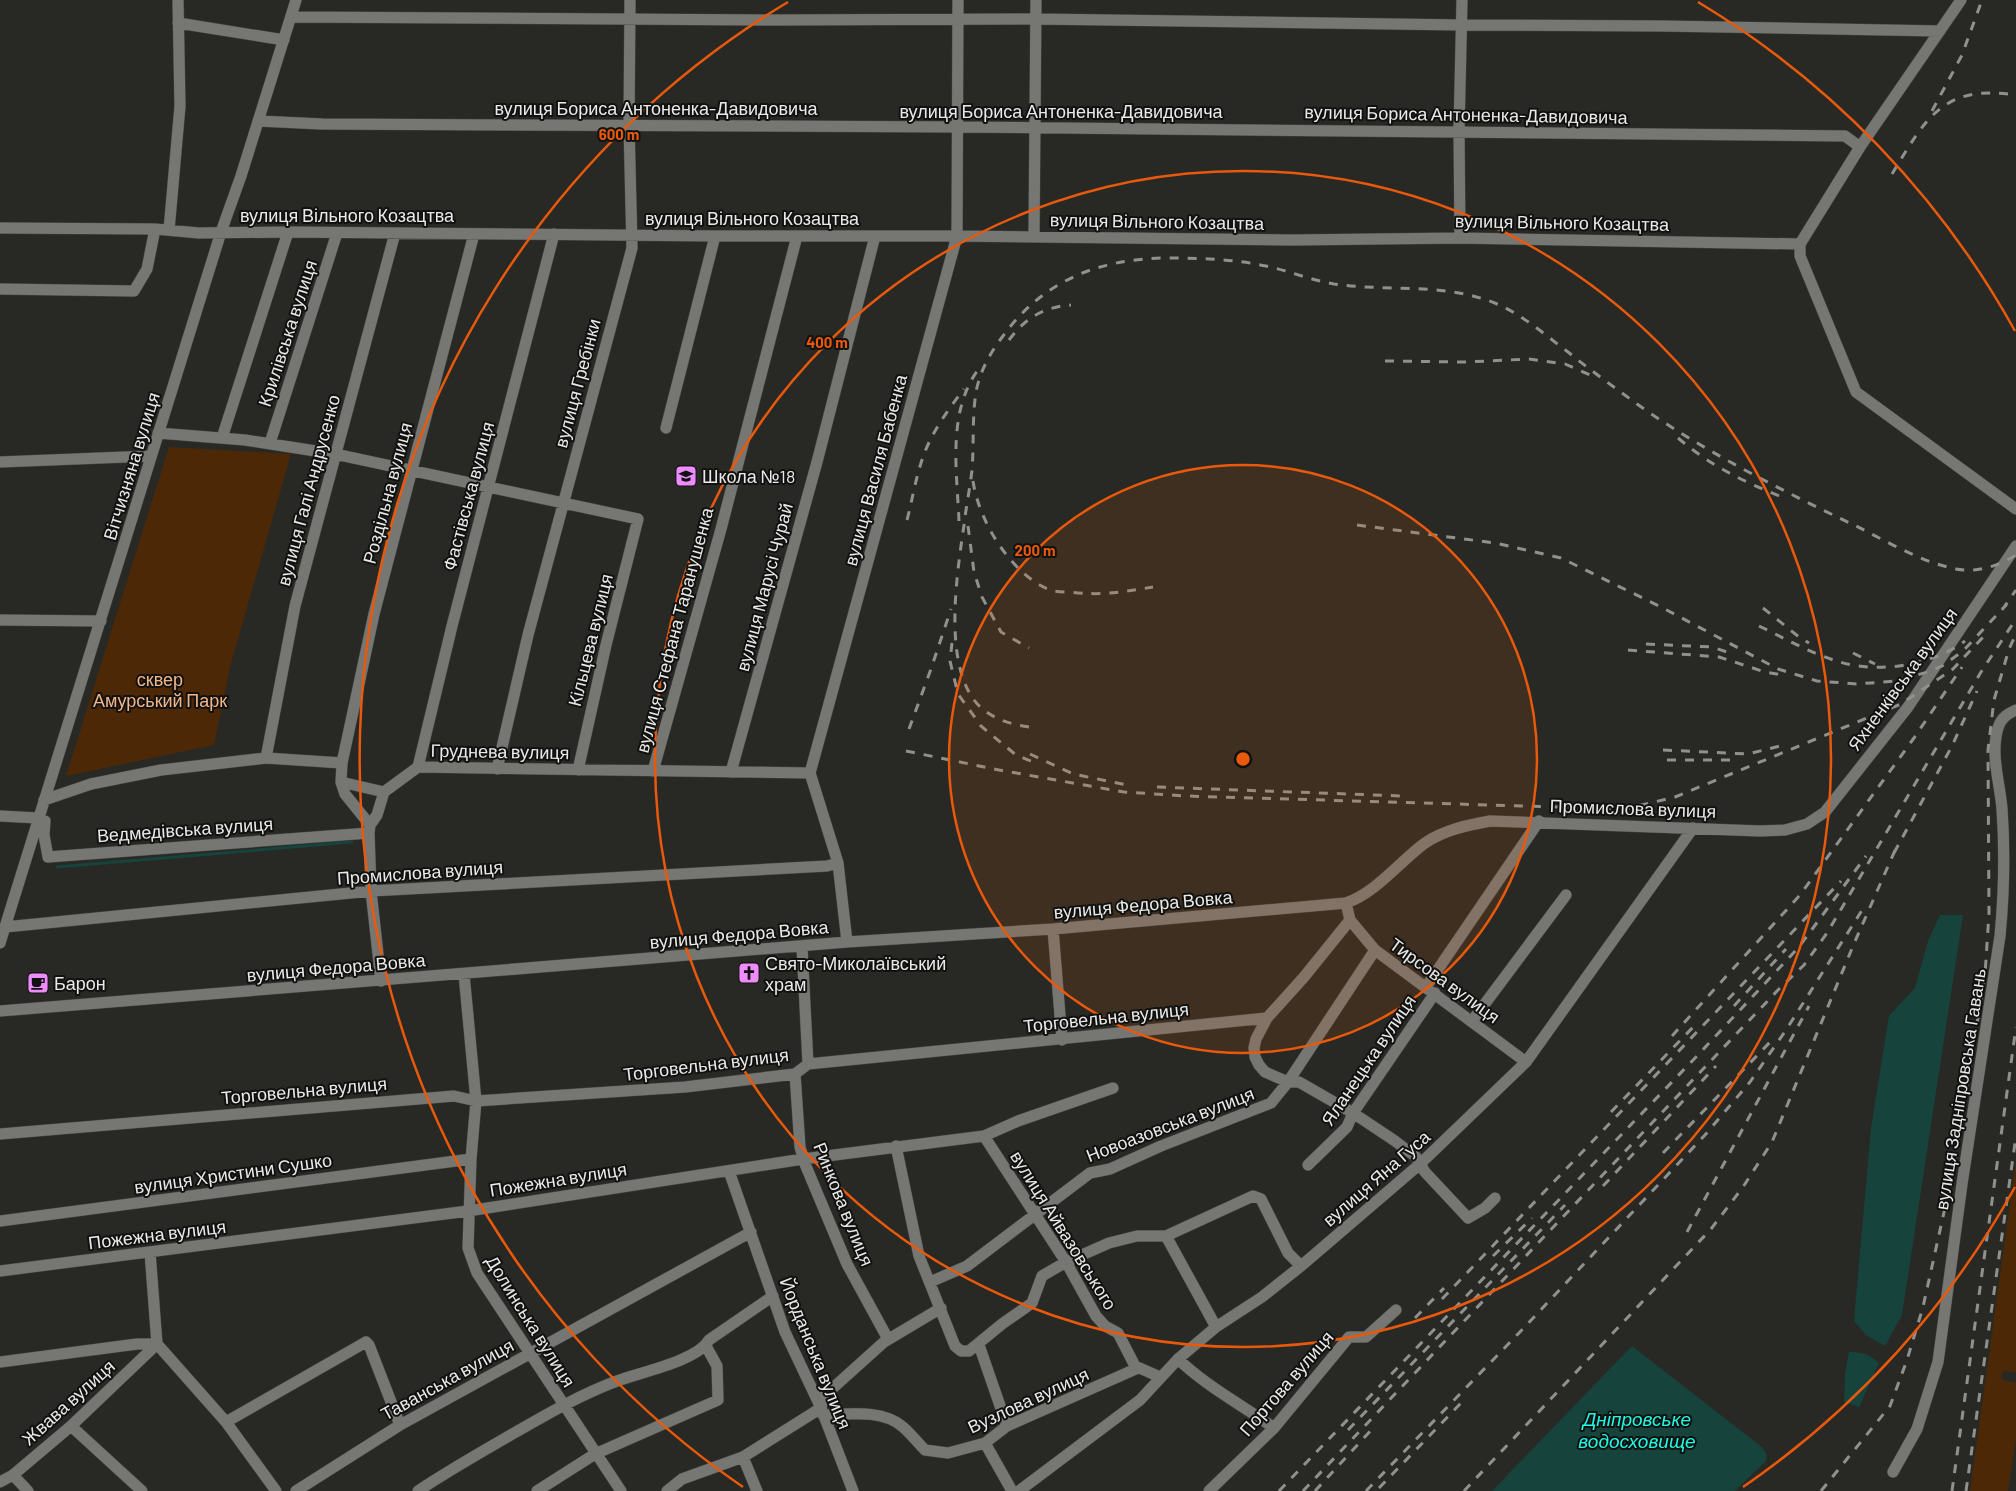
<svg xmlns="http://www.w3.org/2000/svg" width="2016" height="1491" viewBox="0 0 2016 1491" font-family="Barlow,sans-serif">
<rect width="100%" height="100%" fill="#282925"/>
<path fill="#4d2807" d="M169,447L291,454L231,663L214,745L66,776Z
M2016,1161V1372L2003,1371L2001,1379L2016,1383V1439L2008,1491H1970Z"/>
<path fill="#17433d" d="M1940,915H1963L1902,1315L1885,1346L1866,1335L1854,1321L1871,1128L1889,1016L1915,988L1928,941Z
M1632,1346L1763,1448L1767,1455L1766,1461L1735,1491H1492Z
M1849,1352C1863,1352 1869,1354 1879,1363L1859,1407L1844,1402L1845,1373Z"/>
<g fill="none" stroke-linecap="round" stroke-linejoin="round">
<path stroke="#17433d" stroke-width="3" d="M57,867L352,842"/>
<g stroke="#454643" stroke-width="12">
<path id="minor" d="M291,17L776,20L1036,19L1462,25L1662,26L1940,31
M178,23L284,40
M258,121L322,124L957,127L1845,136L1860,147
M0,228L155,229L199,233L288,232L715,236H957L1293,240L1460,238L1800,244L1860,147L1961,0
M169,230L180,106L178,0
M1034,237L1036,0
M1460,238L1459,131L1462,0
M1800,244V256L1856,392L2016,509
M0,289L134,291L147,269L155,229
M666,428L715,236
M158,433L245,440L335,454L638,519L606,645L578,770
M222,438L288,232
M270,443L337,233
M0,462L151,456
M0,620L101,621
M266,758L295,606L395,233
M342,763L374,614L474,234
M418,767L452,626L554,234
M497,769L528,635L632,248L629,125L630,0
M653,771L721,529L797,236
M731,772L817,462L875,236
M341,782L345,794L370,825
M44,800L91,784L161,770L266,758L342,763L341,782L384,792L418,767L810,773
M0,816L38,818L45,821L44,835L48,857L369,833
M1350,920L1375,950L1526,1062
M5,927L371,891L827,866L838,863
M1053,929L1062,1040
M847,942L838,863L810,773L957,236L958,0
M0,943L221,232L241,176L296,0
M802,947L808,1064
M464,974L476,1101L471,1159L468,1248L477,1273L621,1491
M381,981L371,891L369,833L370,825L377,815L384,792
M1426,987L1539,821
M0,1011L847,942L1053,929L1346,903C1377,892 1399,862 1425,843C1444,830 1468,825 1490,821L1760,831L1785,830L1807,824L1825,812L1908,707L2016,546
M1267,1018L1256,1039L1254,1048L1255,1057L1259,1065L1265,1072L1288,1082H1299L1353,1113L1395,1141L1416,1157L1425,1172L1468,1218L1485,1208L1495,1198
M1472,1021L1566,895
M795,1074L800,1147L805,1164L847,1264L888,1339
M0,1134L454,1096L476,1101L685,1087L795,1074L808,1064L1267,1018L1304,977L1350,920L1346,903
M984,1136L1066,1262L1096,1316L1105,1326L1118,1333L1135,1366L1160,1377
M896,1146L919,1256L955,1346L961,1351H969L1002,1324L1032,1303L1042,1276L1066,1262L1109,1243L1137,1236H1166L1253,1196L1261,1199L1288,1253L1301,1266
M1308,1165L1347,1127L1353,1113L1435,993
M729,1171L785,1332L821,1408L853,1491
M0,1221L471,1159
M1166,1236L1216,1327
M150,1252L157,1344L226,1422L276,1491
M0,1271L468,1211L803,1159L984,1136L1018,1121L1113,1088
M930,1282L967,1266L1090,1173L1110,1169L1161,1146L1271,1103L1288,1082L1375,950
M979,1345L1007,1426
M1178,1359C1206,1386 1242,1405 1274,1428
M0,1362L137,1344H157
M823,1415C848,1414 883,1409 903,1427C911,1434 918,1443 925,1450L948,1453L985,1443L1007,1426L1138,1368
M226,1422L366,1342L369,1345L400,1425
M71,1426L142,1491
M985,1443L1012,1491
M743,1457L757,1491
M1893,1472L1917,1429L1938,1362L1962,1184L2000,936C2004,894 2005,851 2002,809C2000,783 1990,754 1998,728C2001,718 2007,714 2016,710
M13,1475L28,1491
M0,1482L13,1475L71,1426L157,1344
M296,1491L400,1425L751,1232
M418,1491C448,1471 478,1454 509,1436C544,1416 579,1395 617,1381C641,1372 697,1361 709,1340L773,1296
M537,1491L595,1454L718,1400L717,1366L706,1346
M667,1491L682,1479L743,1457L821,1408L824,1396L884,1342L941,1308
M1019,1491L1140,1400L1178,1359L1216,1327L1262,1297L1301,1266L1420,1164L1526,1062L1693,828
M1209,1491L1274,1428L1349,1337H1366L1396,1310"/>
</g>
<use href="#minor" stroke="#767773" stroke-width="11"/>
<path stroke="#90918e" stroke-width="3" stroke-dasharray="9 9" stroke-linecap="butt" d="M1932,111L1962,55L1982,0
M1892,174C1926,118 1943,84 2016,95
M1009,340C1025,318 1044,307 1071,305
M1385,361L1467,362L1529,359L1565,364L1590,375
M1678,438C1711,466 1742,481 1782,497
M973,481C979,522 1011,574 1050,590C1056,592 1063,592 1069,592C1100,596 1123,592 1153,587
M907,520C912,501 915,482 921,463C929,436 947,411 964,389
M959,521C957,472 947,412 978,370
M1357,525L1495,543L1561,558L1661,607L1778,669L1817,681L1857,684L1896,681L1931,671L1942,666L1963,651L2007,604
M968,526L974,572L982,597L1001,632L1029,648
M1763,608L1799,637L1809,643
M2002,610L2016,590
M1759,626C1786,639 1812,654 1840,662C1879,674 1933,665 1965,641
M952,643L950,661L958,694L981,726L1016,755L1038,764
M1646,644L1712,647L1730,653
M1628,650L1719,657L1765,672L1783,675
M1853,653L1875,664
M1029,727C1006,724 982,715 970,694C945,651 957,573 964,525C966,507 970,488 972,470C974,445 972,418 976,392C980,371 990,353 1003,336C1043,281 1098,259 1165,258C1199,258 1233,259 1266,266C1289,271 1311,280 1334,284C1388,292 1446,282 1497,304C1523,315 1545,335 1568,352C1590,370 1614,387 1637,404C1705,452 1781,490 1856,526C1888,542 1921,562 1956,569C1978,573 1998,566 2016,555
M909,729L931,669L951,609
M1663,750L1748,754L1780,746
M906,751L999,770L1124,792L1186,796L1625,809L1675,797L1901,704L1953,669L1985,635
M1030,754L1073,774L1132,786
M1667,760H1732
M1157,787L1402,796
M1894,853L1952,746L1977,691
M1734,1006L1786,949
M1672,1036L1800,895L1914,738L1962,667
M1611,1112L1698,1022
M1663,1153L1774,1038
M1603,1186L1716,1066
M1687,1232L1809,1006
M1493,1256L1532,1218
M1442,1299L1841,881
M1415,1318L1444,1288
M1348,1430L1565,1205
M1379,1488L1462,1402
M1279,1491L1696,1057L1799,947L1866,856
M1303,1491L1778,990L1804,965L1827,933L1981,672L2016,619
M1315,1491L1374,1427
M1366,1491L1519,1333L1705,1135L1750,1082L1786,1030L1866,904
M1464,1491L1711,1229L1743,1187L1772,1142L1853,946L1896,848
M1821,1491L1890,1406L1907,1360L1923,1307L1952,1176L1985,975L1989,913L1988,750L1994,700L2009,649L2016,634
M1952,1491L2016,1027
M1966,1491L2016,1136"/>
</g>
<circle cx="1243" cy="759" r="294" fill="#e8590c" fill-opacity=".12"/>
<g fill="none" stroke="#e8590c" stroke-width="2.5">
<circle cx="1243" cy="759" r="294"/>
<circle cx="1243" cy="759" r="588"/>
<path d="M2015 1187A883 883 0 0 1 1743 1487M743 1487A883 883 0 0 1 788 2M1698 2A883 883 0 0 1 2015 331"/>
</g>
<defs>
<g id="school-square" transform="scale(1.125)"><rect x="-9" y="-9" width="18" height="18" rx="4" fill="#ed8cfa" stroke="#111110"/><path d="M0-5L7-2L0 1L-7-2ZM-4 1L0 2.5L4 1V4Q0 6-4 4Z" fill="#111"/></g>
<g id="church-square" transform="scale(1.125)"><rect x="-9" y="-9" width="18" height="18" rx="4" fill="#ed8cfa" stroke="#111110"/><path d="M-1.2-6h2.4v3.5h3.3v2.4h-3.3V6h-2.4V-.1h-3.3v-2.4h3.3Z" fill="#111"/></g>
<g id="cafe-square" transform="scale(1.125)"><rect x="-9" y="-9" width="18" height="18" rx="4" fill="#ed8cfa" stroke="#111110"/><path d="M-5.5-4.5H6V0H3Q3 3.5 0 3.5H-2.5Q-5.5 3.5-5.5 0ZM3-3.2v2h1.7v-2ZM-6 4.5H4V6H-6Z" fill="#111"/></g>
</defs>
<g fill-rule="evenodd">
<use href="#school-square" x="686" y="476"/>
<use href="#church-square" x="749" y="973"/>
<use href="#cafe-square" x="38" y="983"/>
</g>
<g text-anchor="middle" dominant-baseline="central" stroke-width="4" stroke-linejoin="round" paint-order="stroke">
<g font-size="18" fill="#e9eae8" stroke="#111110">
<text x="656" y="108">вулиця Бориса Антоненка-Давидовича</text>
<text x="1061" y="111">вулиця Бориса Антоненка-Давидовича</text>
<text transform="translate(1466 114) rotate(1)">вулиця Бориса Антоненка-Давидовича</text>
<text x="347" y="215">вулиця Вільного Козацтва</text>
<text x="752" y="218">вулиця Вільного Козацтва</text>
<text transform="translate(1157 221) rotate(1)">вулиця Вільного Козацтва</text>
<text transform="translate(1562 222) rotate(1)">вулиця Вільного Козацтва</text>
<text transform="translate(287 333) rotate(-72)">Крилівська вулиця</text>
<text transform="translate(577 383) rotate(-75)">вулиця Гребінки</text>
<text transform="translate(131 466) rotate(-73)">Вітчизняна вулиця</text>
<text transform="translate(875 470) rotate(-75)">вулиця Василя Бабенка</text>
<text transform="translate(308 490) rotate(-75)">вулиця Галі Андрусенко</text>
<text transform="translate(387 493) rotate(-75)">Роздільна вулиця</text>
<text transform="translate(468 496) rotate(-75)">Фастівська вулиця</text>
<text transform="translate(764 587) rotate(-75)">вулиця Марусі Чурай</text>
<text transform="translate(674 630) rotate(-75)">вулиця Стефана Таранушенка</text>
<text transform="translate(590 640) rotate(-76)">Кільцева вулиця</text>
<text transform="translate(1902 679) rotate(-54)">Яхненківська вулиця</text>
<text transform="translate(500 751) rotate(1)">Груднева вулиця</text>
<text transform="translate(1633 808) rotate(2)">Промислова вулиця</text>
<text transform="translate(185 829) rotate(-4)">Ведмедівська вулиця</text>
<text transform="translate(420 872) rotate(-4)">Промислова вулиця</text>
<text transform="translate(1143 904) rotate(-5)">вулиця Федора Вовка</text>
<text transform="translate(739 934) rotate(-5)">вулиця Федора Вовка</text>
<text transform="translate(336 967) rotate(-5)">вулиця Федора Вовка</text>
<text transform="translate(1445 980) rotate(36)">Тирсова вулиця</text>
<text transform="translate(1106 1017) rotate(-6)">Торговельна вулиця</text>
<text transform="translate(1368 1060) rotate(-56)">Яланецька вулиця</text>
<text transform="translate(706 1064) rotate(-7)">Торговельна вулиця</text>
<text transform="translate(1960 1089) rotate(-81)">вулиця Задніпровська Гавань</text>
<text transform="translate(304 1090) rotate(-5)">Торговельна вулиця</text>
<text transform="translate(1170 1124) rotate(-21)">Новоазовська вулиця</text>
<text transform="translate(233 1173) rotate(-8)">вулиця Христини Сушко</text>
<text transform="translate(1376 1178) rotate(-41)">вулиця Яна Гуса</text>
<text transform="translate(558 1179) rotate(-9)">Пожежна вулиця</text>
<text transform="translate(844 1204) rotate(68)">Ринкова вулиця</text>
<text transform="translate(1064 1230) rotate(58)">вулиця Айвазовського</text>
<text transform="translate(157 1234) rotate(-7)">Пожежна вулиця</text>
<text transform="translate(531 1321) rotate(58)">Долинська вулиця</text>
<text transform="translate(816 1353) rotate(68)">Йорданська вулиця</text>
<text transform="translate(447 1379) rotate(-29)">Таванська вулиця</text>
<text transform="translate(1286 1383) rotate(-49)">Портова вулиця</text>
<text transform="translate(1028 1400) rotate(-25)">Вузлова вулиця</text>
<text transform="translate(68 1402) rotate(-42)">Жвава вулиця</text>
</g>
<g font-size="18" fill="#e9eae8" stroke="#111110" text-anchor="start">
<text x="702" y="476">Школа №18</text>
<text x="765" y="963">Свято-Миколаївський<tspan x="765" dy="21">храм</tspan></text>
<text x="54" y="983">Барон</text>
</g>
<g font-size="18" fill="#f2b589" stroke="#111110">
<text x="160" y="679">сквер<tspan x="160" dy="21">Амурський Парк</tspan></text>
</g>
<g font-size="19" font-style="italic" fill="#20f9e3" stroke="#111110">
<text x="1637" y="1418">Дніпровське<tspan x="1637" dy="22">водосховище</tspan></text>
</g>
</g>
<circle cx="1243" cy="759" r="8" fill="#e8590c" stroke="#111110" stroke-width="2.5"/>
<g font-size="15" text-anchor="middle" font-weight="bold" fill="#e8590c" stroke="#111110" stroke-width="4" stroke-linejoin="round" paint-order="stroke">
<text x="619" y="140">600 m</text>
<text x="827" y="348">400 m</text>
<text x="1035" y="556">200 m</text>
</g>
</svg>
